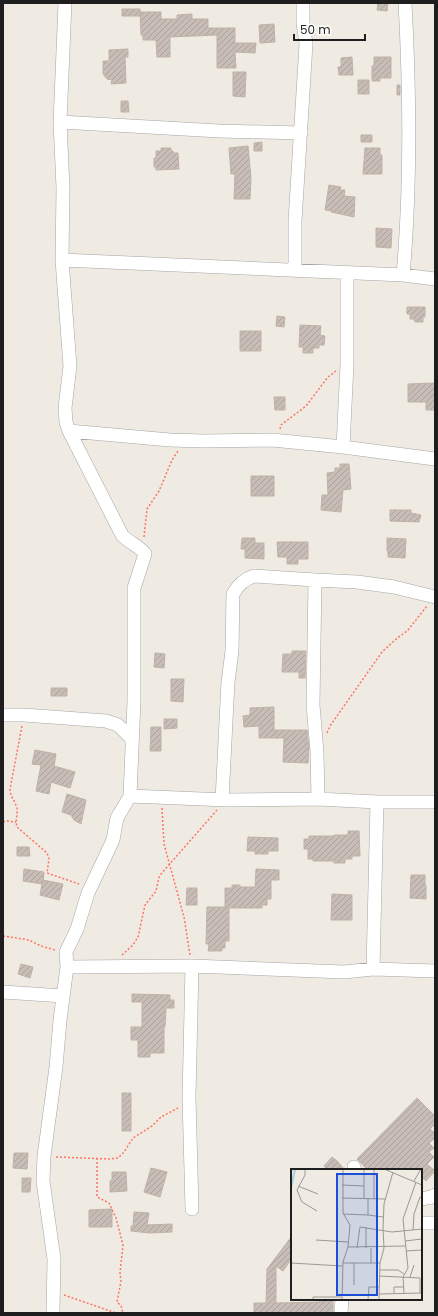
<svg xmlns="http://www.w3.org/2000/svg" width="438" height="1316" viewBox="0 0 438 1316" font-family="Poppins,sans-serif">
<defs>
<pattern id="building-hatch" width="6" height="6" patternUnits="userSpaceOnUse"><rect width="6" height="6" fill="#c7bdb6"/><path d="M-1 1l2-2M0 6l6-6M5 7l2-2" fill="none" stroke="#aaa29c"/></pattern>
</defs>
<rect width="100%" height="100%" fill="#efebe3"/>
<path fill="url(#building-hatch)" stroke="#c1b1a5" d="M378,3H388L387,11L377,10Z
M122,9H140V16H122Z
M140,12H161V19H177V15L192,14V19H208V28H235V43H256L255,53L235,52L236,68H217V35L170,37V57H157L156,40H143V35H141Z
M274,24L275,42L260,43L259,25Z
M128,49V57H125L126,83L111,84L112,80L107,79L103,74V61H109V50Z
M352,57L353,75H339L338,67H341V58Z
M374,57H391V78H380V81H372V66L374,65Z
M233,72H246L245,97L233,96Z
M358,80H369V94H358Z
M397,85H400V95H397Z
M121,101H128L129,112H121Z
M361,135H372V142H361Z
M262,142V151H254V143Z
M248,146L251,178L250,199H234L235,174H231L229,148Z
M161,148H171V151H173V153H178L179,169L156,170V167H154V158H156V151H161Z
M365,148H380V155H382V174H363Z
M329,185L341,187L340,190H345L344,196L355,197L354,217L331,212L332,211L325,210Z
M376,228L392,229L391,248L376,247Z
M407,307H425V317H423V322H415L414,319H410V314H407Z
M277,316L285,317L284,327L276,326Z
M300,325L321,326L320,335L325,336L324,345H319V348H313V353H303V347H299Z
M240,331H261V351H240Z
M435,383V410H426V402H408V384Z
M274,397H285V410H275Z
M340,464H349L351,489L343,490L341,512L321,510L322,495H328L327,473L335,472V468H340Z
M251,476H274V496H251Z
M390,510H411V513L421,515L419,522L390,521Z
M242,538H255V543H264V559L245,558V549H241Z
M387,538L406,539L405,558L388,557V551H387Z
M277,542H308V559H298V564H287V557H278Z
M292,651H306L305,678H299V672H282L283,654H292Z
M155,653L165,654L164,668L154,667Z
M171,679H184L183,702L171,701Z
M51,688H67V696H51Z
M274,707V730H307L309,748L308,763L283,762L284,738H259V726L244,727L243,716L250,715V708Z
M164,719H177V728L164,729Z
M151,727H161V751H150Z
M35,750L56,754L54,766L75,772L70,788L51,782L49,794L36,791L41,765L32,764Z
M67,794L86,800L81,824L74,820L71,815L62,812Z
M348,831H359L360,856H352V859H345V863H334V861H313V859H308V849H304V839H309V836H334V835H348Z
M248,837L278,838V851H268V854H255V851H247Z
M17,847H29L30,856H17Z
M24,869L44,872L43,883V880L63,884L59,900L40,895L42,884L23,881Z
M256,869L279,870V880H271V899H267V905H262V908H229V941H225V948H222V951H208L209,944H206L207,907H225V888H232V885H240V887H255Z
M411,875H425V885H426V899L410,898Z
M187,888H197V905H186Z
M332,894L352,895V920H331Z
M21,964L33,967L30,978L18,974Z
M132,994L170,995V1000H174V1008H166L165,1027H164V1053H150V1057H138V1040H131V1027H142V1002H132Z
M122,1093H131V1131H122Z
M417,1098L435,1116V1124L430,1129L435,1133V1138L429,1143L434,1148L429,1152L434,1157L427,1164L435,1171L426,1181L421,1176V1170H368L357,1159Z
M14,1153H28L27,1169L13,1168Z
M332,1157L337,1161L345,1170H328L324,1166Z
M151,1168L167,1172L160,1197L144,1192Z
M112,1172H126L127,1191L110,1192V1181L112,1180Z
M22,1178H31L30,1192H22Z
M112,1209V1227H89V1210Z
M134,1212L149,1213L147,1225L172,1224V1232L149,1233L131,1231V1226H133Z
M292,1236V1258L283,1271L276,1266V1303L319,1302V1299H333V1313H254V1303H266L267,1269Z"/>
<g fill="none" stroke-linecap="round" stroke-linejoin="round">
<g stroke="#a5a5a5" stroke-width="14">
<path id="minor" d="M60,122L219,131L301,133
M62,260L403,275L435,279
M295,271V221L306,44L303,23V3
M347,273V364L343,447L435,459
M403,275C411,185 410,94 405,3
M69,431L170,440L204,441L272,440L343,447
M315,580L313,705L317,752L318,799
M3,715H24L106,721L118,725L132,739
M130,796L226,800L318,799L377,802H435
M222,800L228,682L232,651L233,594C238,585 244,579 254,576L315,580L357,582L394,587L435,597
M192,966L189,1097L192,1209
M67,967L192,966L344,972L373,969L435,971
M373,969L377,802
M3,992L63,996
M354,1167L355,1170
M421,1199L432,1197L435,1195
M421,1223H435
M53,1313L54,1259L43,1181L44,1156L56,1067L60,1020L67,967L66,952L77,929L88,893L113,840L117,818L130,796L134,701V588L145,554C142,548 128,542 122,535L69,431L66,422L65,408L70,366L62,260L63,188L60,122L65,3
M341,1313L342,1299"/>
</g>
<path stroke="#ff7364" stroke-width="1.5" stroke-dasharray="2 2" stroke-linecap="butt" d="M280,429L281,425L306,406L328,377L336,371
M144,537L147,509L159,491L172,460L178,451
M22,726L10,789C10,796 15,801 17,808C18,814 15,820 17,827L47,853L49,859L47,873L79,884
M327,733L330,726L382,652L395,640L408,630L427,606
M162,808L164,844L184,917L190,955
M3,822L7,821L16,822
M3,936L29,940L41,946L55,950
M122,955L133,945L138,937L145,905L156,891L159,877L161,874L217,810
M56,1157L110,1159L118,1158L124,1152L133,1138L152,1126L161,1117L178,1108
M97,1158V1197L109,1203L110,1205L116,1218L123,1245L120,1273L121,1281L117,1302L121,1306L123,1313
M64,1295L116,1313"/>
<use href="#minor" stroke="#fff" stroke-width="13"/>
</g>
<g transform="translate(291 1169)">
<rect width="131" height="131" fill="#efebe3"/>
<path fill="none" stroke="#a1d2df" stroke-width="2" d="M0,19L4,0"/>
<path fill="none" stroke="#9b9994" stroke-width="1" d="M14,0V6L6,21L11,33L26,42M93,0L131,16M123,12L130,0M51,16L73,17M7,17L27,25M51,29L94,30M73,30V0M77,30V46L92,48M83,30V0M52,45L77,46M75,58V79M92,60L93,35L102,3M122,61L123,45L129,28L131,29M25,71L57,73M114,72L131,70M57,78L114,77M66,79L69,58L101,63L131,60M115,82L131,81M0,94L51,97M52,94H89L93,79L92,60M63,94V116M80,94V79M89,101H107L113,105M88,107L129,109V124M119,108L123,96M103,124V118H113M113,124L112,108L117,99L112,50L125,13M88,125L131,124M22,131V128H50M51,131L52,93L57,78L59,56L52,44V0M77,131L78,118H88M88,131L89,94"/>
<path fill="#1d4ed8" fill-opacity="0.15" stroke="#1d4ed8" stroke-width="2" d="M46,5H86V126H46Z"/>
<rect width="131" height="131" fill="none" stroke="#1e1e1e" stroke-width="2"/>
</g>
<rect width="438" height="1316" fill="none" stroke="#1e1e1e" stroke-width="8"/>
<path d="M294 34v6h71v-6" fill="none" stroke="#1e1e1e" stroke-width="2"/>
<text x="300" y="34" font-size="12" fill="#1e1e1e" stroke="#ffffff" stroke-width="3" paint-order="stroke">50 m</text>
</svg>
